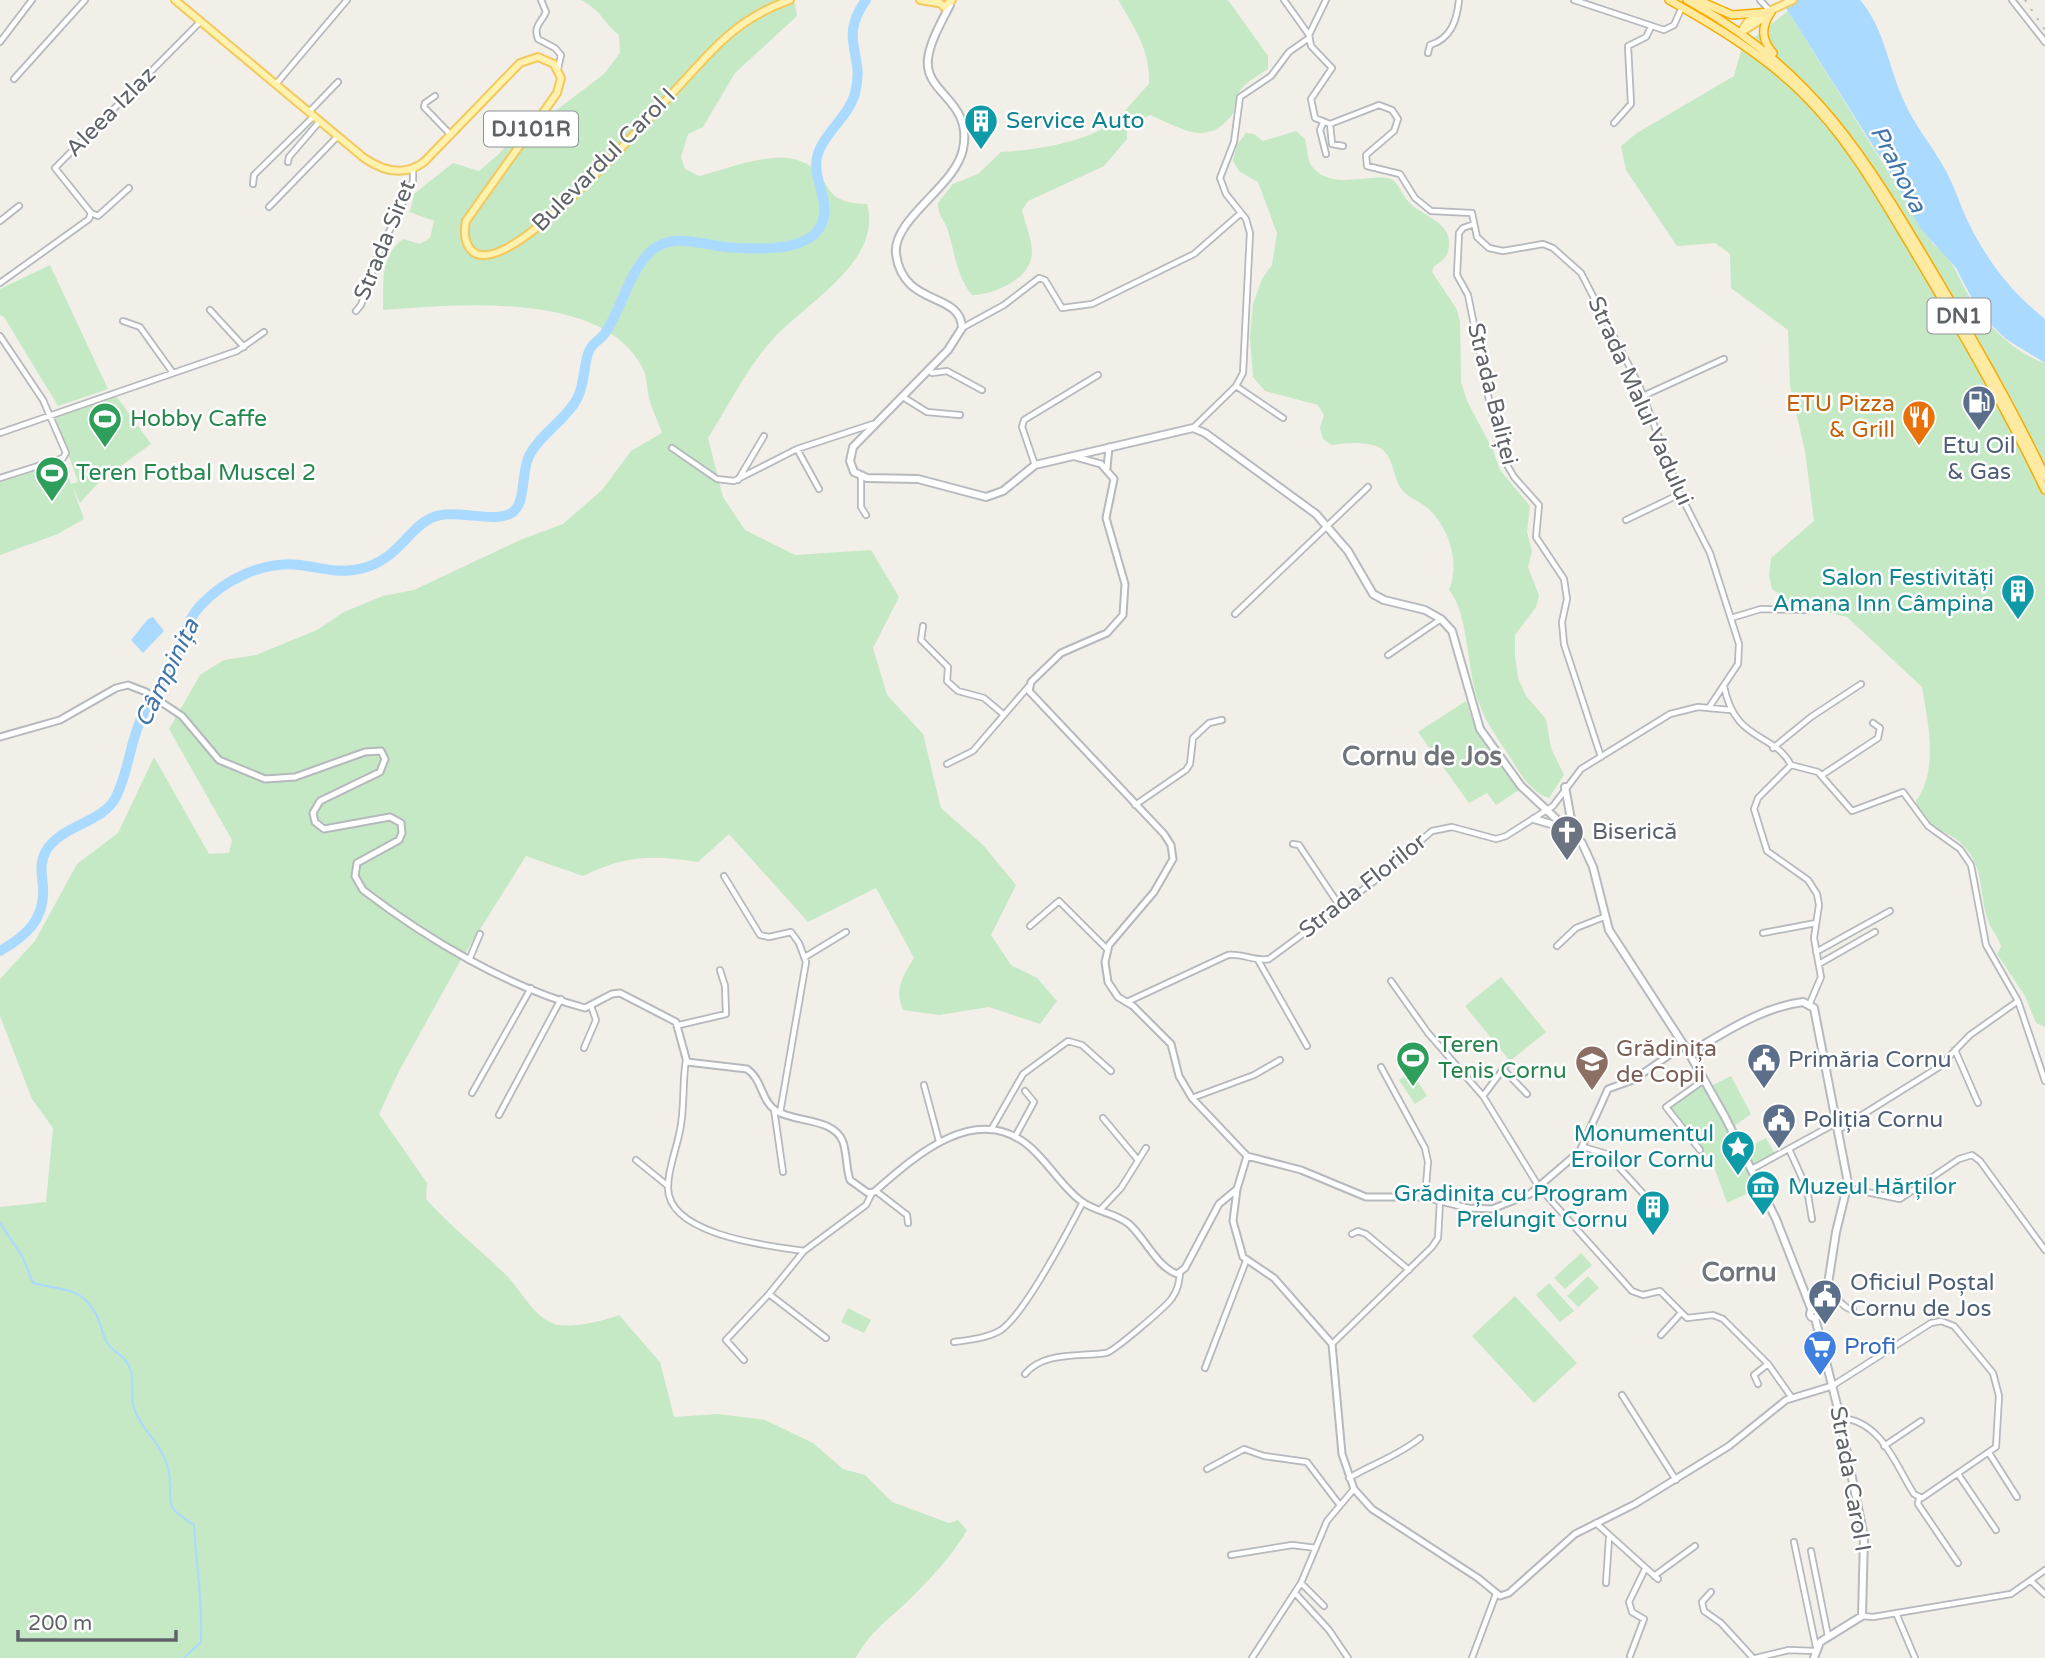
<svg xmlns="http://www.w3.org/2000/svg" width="2045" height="1658" viewBox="0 0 2045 1658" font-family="'Varela Round',sans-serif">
<rect width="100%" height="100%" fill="#f1efe8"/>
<path fill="#c5e8c5" d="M581,0H794L797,16L735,73L703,127L688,134L681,157L685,169L699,176C729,169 777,147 807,164C834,180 819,203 867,204C883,261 807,302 774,338C749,364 728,407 708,438L723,497L745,530L795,555L871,550L899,597L873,648L887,695L923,734L941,808L983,845L1016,885L991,935L1011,965L1037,978L1057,1001L1040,1024L989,1007L939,1015L903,1010C894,989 903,976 914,958L876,888L808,922L729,834L698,862C651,855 627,855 583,876L526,856L459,963L399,1071L379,1114L427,1183L426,1199C451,1227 481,1250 508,1277C522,1292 533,1315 552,1323C566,1330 604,1321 619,1315L660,1362L674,1417L718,1414L765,1420L813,1443L843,1469L865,1475L892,1502L949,1523L958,1520L967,1530C953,1555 931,1578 911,1598C891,1618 869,1632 856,1658H0V1207L46,1202L53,1128L32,1099L0,1016V979L35,941L77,864L118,833L154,757L209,854L229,853L232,840L169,729L200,675L224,660L256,655L317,630L344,612L383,596L414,590L520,540L563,524L602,490L631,451L662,433C658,421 652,409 649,398C647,389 647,379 644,371C607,289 456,305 383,310C384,283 379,257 403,239L420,244L430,238L434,221L410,212L414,194L453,163L479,171L500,153L522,124L554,112L604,74L620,53L619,35C601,20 603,12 581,0Z
M1118,0H1228L1268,56V69C1248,82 1235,87 1234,112C1208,150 1180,127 1150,115L1127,127V139L1104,166L1028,201L1022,210C1025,225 1035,244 1031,259C1026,281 992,295 972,295C956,276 955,251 947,228C943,218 938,215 938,203L953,184L978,174L1001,152C1035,150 1076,144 1106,127C1122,117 1136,97 1149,84C1151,52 1134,26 1118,0Z
M1788,11L1933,244C1951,257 1955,270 1965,289C1981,319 2011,352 2045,363V1027L2036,1023L2025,996L1997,954L2001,947C1999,937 1993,932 1989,923C1978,895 1986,869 1963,845C1946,828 1926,832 1916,801C1939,770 1928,723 1922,687L1847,617L1793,604L1772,589L1769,575L1771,558L1814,521L1805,451L1790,386L1788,330L1731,288L1730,254L1715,243L1677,246L1626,170L1621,146L1637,133L1734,76L1742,47Z
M1296,131L1305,139C1308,148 1306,161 1314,169C1334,189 1364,175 1387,178C1398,179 1401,194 1408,201C1420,216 1452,221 1449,246C1448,257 1443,261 1434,266L1432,272L1456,308L1460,321L1461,382L1467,401L1493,450L1500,470L1530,506L1527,532L1532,551L1528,567L1539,596L1536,607L1515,635V656L1518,678L1526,696L1546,719L1551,748L1564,775L1549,798C1532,793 1520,774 1512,760C1500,741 1486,724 1479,703C1466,670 1469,613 1449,590C1460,563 1450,531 1430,510C1422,502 1410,499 1403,491C1392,479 1395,457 1380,448C1367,441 1346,443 1332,445L1323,439L1320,428L1324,415L1318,405L1265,391L1253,377L1250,337L1253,304L1262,279L1272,265L1277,233L1258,182L1239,171L1233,161L1237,145L1246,133L1254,134L1263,141Z
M50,265L108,389L58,406L4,317L0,315V289Z
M117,397L151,444L99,482L80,503L72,486L84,519L58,534L0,555V479L63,458L71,484L78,482L55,417Z
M1466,701L1476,731L1519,790L1496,805L1487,793L1469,803L1418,732Z
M1501,977L1546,1032L1510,1061L1465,1006Z
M1411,1071L1427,1096L1415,1104L1399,1080Z
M1731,1076L1751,1114L1733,1127L1711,1086Z
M1703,1081L1759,1188L1727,1203L1713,1164L1669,1107Z
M1766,1138L1775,1154L1754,1165L1745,1149Z
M1581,1253L1592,1265L1565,1289L1554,1278Z
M1588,1276L1599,1288L1578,1307L1567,1296Z
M1549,1283L1574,1311L1560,1322L1536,1295Z
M1515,1296L1577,1363L1534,1403L1472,1336Z
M848,1308L871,1320L864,1333L841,1322Z"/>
<path fill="#aadaff" d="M1781,0H1860C1884,28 1888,64 1902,97C1913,124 1932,145 1946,171C1955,188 1961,207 1969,224C1988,262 2012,293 2045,319V363L2006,339L1980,314L1956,268L1920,228L1887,168Z
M153,617L164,631L143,653L131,640L148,619Z"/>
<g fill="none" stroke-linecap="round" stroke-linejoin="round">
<path stroke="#aadaff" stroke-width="2" d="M0,1223L22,1256L33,1283C62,1291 79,1285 96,1314C101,1324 102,1335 108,1344C116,1355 126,1355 131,1371C134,1383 130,1396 134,1408C140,1429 162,1443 168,1468C176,1500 157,1503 194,1525C196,1564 203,1602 201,1642L184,1658"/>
<path stroke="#aadaff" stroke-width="10" d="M0,951C26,936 45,920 43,887C42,874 39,863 46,851C62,824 102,824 116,797C128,773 130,743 141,719C151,696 167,675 177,653C185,636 187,620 200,606C224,580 264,560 300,565C324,568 342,575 367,567C400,556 408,529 431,518C453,507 496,525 513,512C526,502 521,473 529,456C540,434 565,421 577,399C586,381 583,362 590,349C594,342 601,339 605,333C622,308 627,277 648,254C670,231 699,244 726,247C753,249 810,254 822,223C831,201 812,179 817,157C823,133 849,117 855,93C866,54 837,40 866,0"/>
<g stroke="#b5b8bc" stroke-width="8">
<path id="minor" d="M541,0L546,12C541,23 533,26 538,39L555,48L561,55L558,69
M1284,0L1309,35L1311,46L1332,68L1311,99L1315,118L1330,124L1379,105L1392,110L1398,119L1394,131L1366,155L1367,166L1400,174L1415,198L1431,211L1472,213L1477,237L1489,248L1503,251L1543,244L1553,248L1581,273L1639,385L1680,494L1710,553L1739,644L1738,664L1710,706
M1574,0L1664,30L1674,25L1682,7
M1760,0L1770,11
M2012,0L2045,42
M1309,35L1326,0
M0,42L32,0
M1428,53L1430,45C1451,39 1457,20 1459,0
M14,79L85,0
M276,84L347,0
M435,96L425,103L424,107L451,135
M309,112L338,82
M1323,123L1320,130L1326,154
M1614,123L1631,104L1628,46L1646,37L1651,27
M1330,124L1332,144L1343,146
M288,162L289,157L320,121
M253,184L254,175L314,116
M269,207L338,136
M91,213L55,168L200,22
M91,213L98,216L129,188
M0,221L19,206
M1474,224L1463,228L1459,233L1457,275L1468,295L1491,410L1502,439L1506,463L1514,477L1539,505L1536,537L1564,579L1567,599L1562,622L1564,644L1601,757
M0,283L89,219L91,213
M210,310L244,347
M356,311L361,305L379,253L413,181V169
M123,321L140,327L173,373
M962,328L1004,305L1039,278L1045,280L1062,308L1092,304L1194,254L1241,213
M0,336L43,400L66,453L63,458L0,478
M929,370L932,373L947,371L982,390
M1236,386L1283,418
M1643,396L1724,359
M903,397L927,412L960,415
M1193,428L1236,386L1243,373L1250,233L1246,219L1226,194L1220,178L1234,142L1240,97L1271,76L1289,52L1309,38
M0,433L237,351L264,332
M672,448L717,479L734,481L797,449L873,424
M797,449L819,489
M1035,465L1022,427L1024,420L1098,375
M861,476V507L866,515
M738,480L764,436
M1626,520L1680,494
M1235,614L1368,487
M1731,618L1761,609L1805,610
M923,626L921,640L948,667L947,681L958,691L984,698L1003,714
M1388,655L1441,619
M1724,686C1735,743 1774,732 1791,765L1758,798L1754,809L1767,851L1808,880L1817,894L1819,905L1814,938L1821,977L1810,1003
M1773,748L1811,717L1861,684
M947,764L973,751L1028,687
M1791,765L1818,772L1852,811L1903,792L1928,826L1960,849L1971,865L1986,945L2018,1001L2045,1081
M1822,775L1878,738L1880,728L1873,723
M1135,805L1186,770L1190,764L1193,738L1209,723L1222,720
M1293,844L1299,845L1339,905
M724,876L760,935L769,937L791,932L799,943L806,962L780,1113
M1030,926L1059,901L1107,949
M1763,933L1816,923
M1557,946L1576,928L1604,917
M1816,952L1890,911
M805,957L846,932
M469,960L480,934
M1258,960L1307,1046
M1819,964L1875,932
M1391,981L1428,1033L1483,1096L1539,1187L1632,1291L1643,1295L1660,1291L1687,1318L1713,1315L1723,1319L1768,1364L1792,1398
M1127,1002L1228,955C1243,953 1255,962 1269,959L1373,882L1432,831L1452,827L1496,839L1506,836L1553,806L1581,769L1670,714L1698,707L1730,710
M679,1025L726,1014L725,986L720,970
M584,1048L596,1020L591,1006
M1955,1050L1978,1103
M686,1060C682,1083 685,1107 680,1130C677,1148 668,1168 668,1187C667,1235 769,1246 804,1251
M1381,1067L1425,1148L1428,1162L1425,1197
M1503,1069L1527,1094
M924,1085L939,1141
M472,1093L531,988
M1483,1096L1507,1064
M1192,1098L1254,1075L1280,1060
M774,1109L783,1172
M499,1115L561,999
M1103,1118L1138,1160
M991,1130L1023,1074L1068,1041L1082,1045L1111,1071
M1838,1130L1939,1067L1970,1035L2018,1001
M1015,1137L1034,1102L1025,1091
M1583,1147L1607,1154L1648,1199
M1789,1149L1807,1189L1812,1219
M1700,1150L1666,1107L1704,1080
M636,1160L668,1186
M1752,1169L1836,1123
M1847,1188L1900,1199L1959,1159L1972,1155L1980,1161L2045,1250
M876,1191L907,1215L908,1223
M1101,1209L1121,1188L1146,1148
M1352,1234L1358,1231L1366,1234L1409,1270
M1826,1290C1838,1295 1841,1308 1853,1310
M769,1294L826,1338
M1661,1335L1681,1313
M954,1342C969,1340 988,1338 1001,1330C1025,1313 1068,1231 1083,1202
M1332,1344L1432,1247L1438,1238L1440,1201
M744,1360L726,1340L769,1294L804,1251L866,1205L872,1193
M1205,1368L1246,1261
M1025,1374C1044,1351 1080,1357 1106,1353C1113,1352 1167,1306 1172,1298C1178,1290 1179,1282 1180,1273
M1758,1384L1754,1375L1768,1364
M1832,1386L1931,1323L1941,1321L1954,1326L1993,1373L1999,1396L1996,1447L1922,1498L1914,1494C1895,1464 1881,1420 1840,1418
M1622,1395L1676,1480
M1884,1446L1921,1421
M1989,1453L2017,1497
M1207,1469L1244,1449L1264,1456L1307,1462L1339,1504
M1958,1474L1996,1530
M1349,1478C1372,1464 1398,1456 1420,1438
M1919,1498L1918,1504L1958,1563
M1596,1523L1658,1579
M1794,1542L1816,1647
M1811,1551L1828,1636
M1231,1555L1292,1545L1316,1548
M1654,1576L1695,1546
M2031,1581L2045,1594
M1301,1583L1324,1606
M1606,1583L1609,1538
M1711,1592L1702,1602L1704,1611L1721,1623L1753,1658
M1295,1593L1329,1630L1348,1658
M1896,1613L1915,1658
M1862,1616L1873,1617L2011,1594L2045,1570
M1630,1656L1644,1619L1632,1612L1629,1602L1645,1569
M1252,1658L1301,1583L1327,1521L1354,1489
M1472,1658L1496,1594
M1756,1658L1789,1650L1815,1651"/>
</g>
<g stroke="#b5b8bc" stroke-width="9">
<path id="tertiary" d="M1072,456L1101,464L1114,479L1106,518L1125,584L1123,615L1107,633L1061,653L1031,682L1029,691L1164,834L1171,845L1173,859L1154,892L1109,945L1105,962L1108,982L1118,997L1133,1006L1171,1044L1179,1076L1192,1098L1247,1156L1301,1170L1366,1197H1425L1468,1208L1492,1209L1530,1194L1580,1151L1608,1089L1633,1080L1684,1045
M1107,468L1109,447
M0,737L60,720L116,688L128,685L146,692L182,716L219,760L265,779L295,777L365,752L381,751L385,759L380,772L320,801L313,813L315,822L324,829L390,817L401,823L402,833L399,840L357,863L355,876L363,890C427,939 507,987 585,1008L612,994L620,993L676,1022L687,1062L747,1069C762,1079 761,1100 775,1110C793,1123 834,1117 843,1142C847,1154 846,1168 850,1180L868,1193L874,1192C914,1157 975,1101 1029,1146C1048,1162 1061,1186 1081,1201C1095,1212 1114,1212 1129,1224C1145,1238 1157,1267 1177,1274L1185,1268L1219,1204L1237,1189L1247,1156
M1237,1189L1233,1221L1243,1257L1274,1278L1332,1344L1342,1454L1354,1489L1372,1509L1478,1578L1500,1596L1509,1593L1575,1534L1635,1504L1729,1446L1786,1400L1832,1386"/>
</g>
<g stroke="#b6babf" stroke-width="10">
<path id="secondary" d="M950,5C942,21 930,41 928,59C924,94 973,100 963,149C956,186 892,219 896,254C903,308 961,291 962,328L948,350L853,447L850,461L854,472L867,478L918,479L986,497L1003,491L1035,465L1193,428L1205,433L1316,514L1348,551L1373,594L1384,600L1425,610L1441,619L1452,631L1480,729L1521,786L1582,843L1593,867L1609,930L1689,1053L1725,1117L1776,1219L1812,1311
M1565,787L1573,830
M1534,819L1568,829
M1689,1053C1724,1033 1762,1007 1803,1002L1814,1008L1848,1183L1836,1232L1828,1284L1816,1310
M1810 1314a4 4 0 1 1 8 0a4 4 0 1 1-8 0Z
M1814,1658L1820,1642L1862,1616L1864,1537L1838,1409L1815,1318"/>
</g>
<g stroke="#f2c960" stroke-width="10">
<path id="primary" d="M175,0L364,158C383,171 404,177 424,162L520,63L538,57L554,64L561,78L557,93L466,221C464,231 464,243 472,251C512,288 688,70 722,41C742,22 764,9 790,0
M920,0L938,3
M937,0L944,7L952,0
M1740,33L1748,21L1793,0
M1740,33L1767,16"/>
</g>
<g stroke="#f9ab00" stroke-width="10">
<path id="trunk" d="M1669,0C1715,26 1762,54 1800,91C1851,140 1886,205 1922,265C1966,339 2008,412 2045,490
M1687,0C1814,69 1867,160 1938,280C1976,344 2013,408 2045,476
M1698,0L1732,15L1771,12
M1771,12C1761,27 1761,39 1773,53"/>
</g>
<use href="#minor" stroke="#fff" stroke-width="4.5"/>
<use href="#tertiary" stroke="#fff" stroke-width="5"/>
<use href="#secondary" stroke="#fff" stroke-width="6"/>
<use href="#primary" stroke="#fff2af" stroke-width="6"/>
<use href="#trunk" stroke="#feeaa1" stroke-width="7"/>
<path stroke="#b6b7b8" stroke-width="2" stroke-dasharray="2 9" stroke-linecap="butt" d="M2025,0L2045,30"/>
</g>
<defs>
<g id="building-pin" transform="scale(1.75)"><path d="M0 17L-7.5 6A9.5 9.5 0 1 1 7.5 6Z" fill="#0f9aa8" stroke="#fff"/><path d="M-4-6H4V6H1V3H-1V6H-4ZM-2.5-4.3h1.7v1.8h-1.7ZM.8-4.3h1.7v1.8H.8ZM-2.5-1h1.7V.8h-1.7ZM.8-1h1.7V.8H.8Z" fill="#fff"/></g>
<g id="fuel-pin" transform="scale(1.75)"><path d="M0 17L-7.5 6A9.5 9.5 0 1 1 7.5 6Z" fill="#5c6f8a" stroke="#fff"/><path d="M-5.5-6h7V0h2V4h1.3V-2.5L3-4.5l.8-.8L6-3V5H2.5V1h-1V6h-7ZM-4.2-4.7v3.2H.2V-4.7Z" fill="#fff"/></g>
<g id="restaurant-pin" transform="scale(1.75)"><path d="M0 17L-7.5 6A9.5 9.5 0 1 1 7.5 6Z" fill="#e8710a" stroke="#fff"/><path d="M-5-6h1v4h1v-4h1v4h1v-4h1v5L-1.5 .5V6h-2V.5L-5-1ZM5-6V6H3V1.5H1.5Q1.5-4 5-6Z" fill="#fff"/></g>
<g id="stadium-pin" transform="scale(1.75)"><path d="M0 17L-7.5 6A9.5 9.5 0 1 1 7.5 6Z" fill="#2e9e5b" stroke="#fff"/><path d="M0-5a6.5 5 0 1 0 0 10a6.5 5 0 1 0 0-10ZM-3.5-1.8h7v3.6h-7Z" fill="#fff"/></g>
<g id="church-pin" transform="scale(1.75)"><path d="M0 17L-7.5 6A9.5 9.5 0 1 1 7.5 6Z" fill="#6b7280" stroke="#fff"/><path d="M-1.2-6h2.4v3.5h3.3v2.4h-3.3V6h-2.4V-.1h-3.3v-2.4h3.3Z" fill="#fff"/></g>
<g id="civic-pin" transform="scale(1.75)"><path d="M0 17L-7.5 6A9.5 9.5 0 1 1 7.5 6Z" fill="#5c6f8a" stroke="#fff"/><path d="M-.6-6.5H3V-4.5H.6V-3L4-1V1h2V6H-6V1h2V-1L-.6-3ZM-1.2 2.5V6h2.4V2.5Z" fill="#fff"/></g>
<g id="school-pin" transform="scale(1.75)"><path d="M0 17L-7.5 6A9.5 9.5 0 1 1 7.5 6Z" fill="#8d6e63" stroke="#fff"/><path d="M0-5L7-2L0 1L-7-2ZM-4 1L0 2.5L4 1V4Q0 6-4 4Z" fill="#fff"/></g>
<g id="sight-pin" transform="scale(1.75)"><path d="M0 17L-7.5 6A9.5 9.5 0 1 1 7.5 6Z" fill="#0f9aa8" stroke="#fff"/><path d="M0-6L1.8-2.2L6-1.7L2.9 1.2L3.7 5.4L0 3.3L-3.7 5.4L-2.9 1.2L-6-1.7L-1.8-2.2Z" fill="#fff"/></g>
<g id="museum-pin" transform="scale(1.75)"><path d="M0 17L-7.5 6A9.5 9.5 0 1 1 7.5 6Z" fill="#0f9aa8" stroke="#fff"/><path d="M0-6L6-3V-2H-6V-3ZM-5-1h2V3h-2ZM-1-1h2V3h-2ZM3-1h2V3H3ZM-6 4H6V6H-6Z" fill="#fff"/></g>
<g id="supermarket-pin" transform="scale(1.75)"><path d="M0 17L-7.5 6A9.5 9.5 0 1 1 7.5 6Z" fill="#3f7fe0" stroke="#fff"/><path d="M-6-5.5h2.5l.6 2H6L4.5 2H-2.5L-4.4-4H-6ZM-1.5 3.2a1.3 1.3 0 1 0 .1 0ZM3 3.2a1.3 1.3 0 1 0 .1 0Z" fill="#fff"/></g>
</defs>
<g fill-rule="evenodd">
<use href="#building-pin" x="981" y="121"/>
<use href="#fuel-pin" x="1979" y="402"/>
<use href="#restaurant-pin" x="1919" y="417"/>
<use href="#stadium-pin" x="105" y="419"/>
<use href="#stadium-pin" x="52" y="473"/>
<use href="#building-pin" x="2018" y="591"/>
<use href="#church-pin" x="1567" y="832"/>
<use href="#stadium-pin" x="1413" y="1058"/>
<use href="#civic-pin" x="1764" y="1060"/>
<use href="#school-pin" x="1592" y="1062"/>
<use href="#civic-pin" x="1779" y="1120"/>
<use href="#sight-pin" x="1738" y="1147"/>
<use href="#museum-pin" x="1763" y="1187"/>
<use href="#building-pin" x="1653" y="1207"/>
<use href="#civic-pin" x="1825" y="1296"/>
<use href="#supermarket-pin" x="1820" y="1347"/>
</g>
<g text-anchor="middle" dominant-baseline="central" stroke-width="5" stroke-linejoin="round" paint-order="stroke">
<g fill="#fff" stroke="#8f9295" stroke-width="2">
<rect x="484" y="111.5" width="94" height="35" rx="5"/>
<rect x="1927.5" y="298.5" width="63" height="35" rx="5"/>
</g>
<g font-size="21" font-weight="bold" fill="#5f6368">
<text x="531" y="129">DJ101R</text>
<text x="1959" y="316">DN1</text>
</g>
<g font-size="23" fill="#5f6368" stroke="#fff">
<text transform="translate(111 112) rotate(-45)">Aleea Izlaz</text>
<text transform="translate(604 160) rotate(-45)">Bulevardul Carol I</text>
<text transform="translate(385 240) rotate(-68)">Strada Siret</text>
<text transform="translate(1492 394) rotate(76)">Strada Baliței</text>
<text transform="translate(1640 401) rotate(66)">Strada Malul Vadului</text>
<text transform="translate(1363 886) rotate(-38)">Strada Florilor</text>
<text transform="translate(1850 1479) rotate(80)">Strada Carol I</text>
</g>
<g font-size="23" fill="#0d838f" stroke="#fff" text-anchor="end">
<text x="1006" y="121" text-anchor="start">Service Auto</text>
<text x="1994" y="578">Salon Festivități<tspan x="1994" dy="26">Amana Inn Câmpina</tspan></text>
<text x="1714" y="1134">Monumentul<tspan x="1714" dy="26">Eroilor Cornu</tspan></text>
<text x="1788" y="1187" text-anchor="start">Muzeul Hărților</text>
<text x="1628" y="1194">Grădinița cu Program<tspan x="1628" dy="26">Prelungit Cornu</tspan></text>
</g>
<g font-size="23" fill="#c56008" stroke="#fff" text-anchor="end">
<text x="1895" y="404">ETU Pizza<tspan x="1895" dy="26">&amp; Grill</tspan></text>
</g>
<g font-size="23" fill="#27864d" stroke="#fff" text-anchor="start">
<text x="130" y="419">Hobby Caffe</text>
<text x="76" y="473">Teren Fotbal Muscel 2</text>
<text x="1438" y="1045">Teren<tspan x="1438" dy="26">Tenis Cornu</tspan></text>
</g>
<g font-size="23" fill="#4e5e75" stroke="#fff" text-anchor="start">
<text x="1979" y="446" text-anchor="middle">Etu Oil<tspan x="1979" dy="26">&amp; Gas</tspan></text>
<text x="1788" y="1060">Primăria Cornu</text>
<text x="1803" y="1120">Poliția Cornu</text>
<text x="1850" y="1283">Oficiul Poștal<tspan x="1850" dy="26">Cornu de Jos</tspan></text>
</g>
<g font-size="23" fill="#5b616d" stroke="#fff" text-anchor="start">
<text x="1592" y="832">Biserică</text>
</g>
<g font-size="23" fill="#785e54" stroke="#fff" text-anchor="start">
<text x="1616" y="1049">Grădinița<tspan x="1616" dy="26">de Copii</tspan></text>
</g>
<g font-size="23" fill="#366cbe" stroke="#fff" text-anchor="start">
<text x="1844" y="1347">Profi</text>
</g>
<g font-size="24" font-style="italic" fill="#4174aa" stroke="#fff">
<text transform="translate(1898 169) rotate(63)">Prahova</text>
<text transform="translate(167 673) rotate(-64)">Câmpinița</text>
</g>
<g font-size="26" font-weight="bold" fill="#70757a" stroke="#fff">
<text x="1422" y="756">Cornu de Jos</text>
<text x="1739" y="1272">Cornu</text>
</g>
</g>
<path d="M18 1630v10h158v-10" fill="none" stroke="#5f6368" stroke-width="3.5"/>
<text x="28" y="1630" font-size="21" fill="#5f6368" stroke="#ffffff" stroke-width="5" paint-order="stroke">200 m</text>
</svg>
